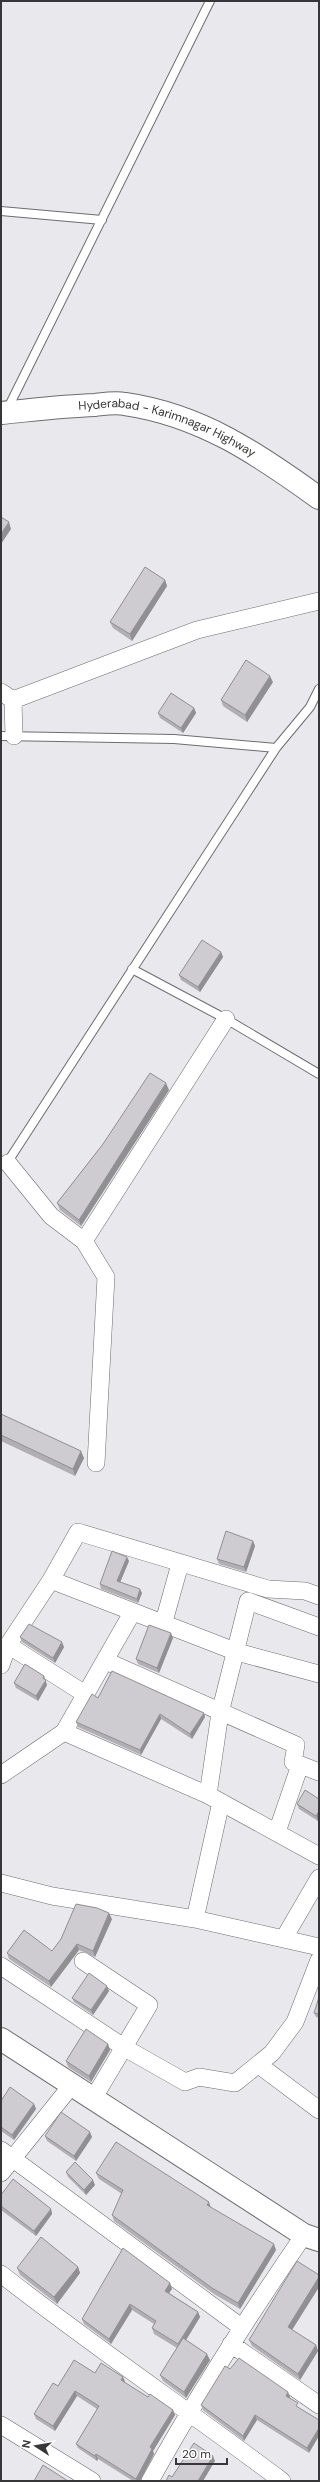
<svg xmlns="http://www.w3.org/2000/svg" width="320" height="2482" viewBox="0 0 320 2482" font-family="'DM Sans',sans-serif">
<rect width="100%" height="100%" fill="#e9e8ed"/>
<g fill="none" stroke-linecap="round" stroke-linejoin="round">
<g stroke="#6d6c71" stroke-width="10">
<path id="service" d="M1,211L102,220
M7,410L210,1
M1,736L174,739L276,748L310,707L319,689
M132,969L226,1019L319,1074
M7,1163L276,748"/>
</g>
<g stroke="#6d6c71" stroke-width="18">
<path id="minor" d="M1,692L13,700L14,736
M13,700L197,630L319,601
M8,1163L51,1216L84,1241L226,1019
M84,1241L106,1277L96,1463
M51,1580L237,1652L319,1674
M132,1613L64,1732L208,1795L319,1856
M163,1625L180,1564
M8,1645L85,1694
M106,1661L296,1745L293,1762L319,1772
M1,1665L8,1645L51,1580L78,1532L268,1589L305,1591L319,1596
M1,1775L64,1732
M208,1795L220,1713L248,1601L319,1627
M277,1832L300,1765
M1,1883L52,1896L195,1919L319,1947
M195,1919L221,1802
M284,1938L319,1878
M83,1961L149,2005L93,2099
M1,1966L125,2048L185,2082L199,2077L235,2083L272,2053L295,2022L319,1960
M259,2065L319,2110
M1,2150L241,2327
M1,2173L71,2086
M1,2274C93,2346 189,2411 282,2481
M231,2344L319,2405
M1,2425L92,2481
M150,2481C197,2396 249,2315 304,2235"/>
</g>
<g stroke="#6d6c71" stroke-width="24">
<path id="secondary" d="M1,2039L304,2235L319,2240"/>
</g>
<g stroke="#6d6c71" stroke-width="24">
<g id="primary">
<path id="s1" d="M1,413C32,410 63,406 95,405C104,404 115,402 125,404C201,415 258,454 319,498"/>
</g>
</g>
<use href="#service" stroke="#fff" stroke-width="8"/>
<use href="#minor" stroke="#fff" stroke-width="17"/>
<use href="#secondary" stroke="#fff" stroke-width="22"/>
<use href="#primary" stroke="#fff" stroke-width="22"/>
</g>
<path fill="#b1afb4" d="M165,580L167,586L132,641L113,628L110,622Z
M273,682L247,722L223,706L221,700Z
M194,708L196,713L183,733L160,718L158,713Z
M221,952L223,957L200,992L181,980L179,975Z
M169,1090L81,1226L60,1210L57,1203L103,1144Z
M1,1414L84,1458L75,1476L1,1441Z
M253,1541L255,1546L246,1572L219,1564L217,1559Z
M129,1561L120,1582L142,1593L138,1603L101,1589L100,1584Z
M20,1637L64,1647L55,1663L22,1642Z
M173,1638L159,1673L138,1664L136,1659Z
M44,1676L47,1685L38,1701L16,1688L14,1683Z
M98,1698L205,1717L192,1739L161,1719L141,1755L78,1727L76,1722Z
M319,1799L318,1821L299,1809L297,1804Z
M112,1919L95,1957L79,1950L51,1987L9,1959L7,1953L52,1951Z
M109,1991L93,2015L74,2002L72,1998Z
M319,1997V2018L316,2017L314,2013Z
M108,2044L110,2050L91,2082L68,2067L66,2061Z
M1,2101L34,2104L36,2109L14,2140L1,2131Z
M45,2136L92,2137L76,2161L47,2141Z
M66,2172L95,2185L86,2195L68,2177Z
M96,2173L211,2208L276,2250L240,2309L214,2294L114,2221L112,2215L122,2194L99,2179Z
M1,2195L51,2209L52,2214L36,2236L1,2210Z
M78,2267L80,2273L57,2304L20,2275L17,2268Z
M319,2275V2287L292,2330L316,2345L318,2351L300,2380L252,2346L249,2340Z
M170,2283L172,2289L169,2293L198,2312L200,2317L186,2340L210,2360L186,2398L163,2381L160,2375L177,2348L154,2334L152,2328L154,2324L132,2310L111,2344L84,2324L82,2319Z
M230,2369L290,2397V2398L309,2453L257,2420L244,2441L203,2410L201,2405Z
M95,2373L123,2377L125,2382H124L148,2397L173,2410L175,2415L153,2451L154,2454L140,2481H133L98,2459L97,2461L78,2448L76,2444L97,2409L77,2396L55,2431L36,2419L34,2414L58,2386Z"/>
<path fill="#908f92" d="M9,522L11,529L1,544V534Z
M165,580L167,586L132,641L130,634Z
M270,676L273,682L247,722L245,715Z
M194,708L196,713L183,733L181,728Z
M221,952L223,957L200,992L198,987Z
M166,1083L169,1090L81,1226L79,1220Z
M81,1451L84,1458L75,1476L73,1469Z
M253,1541L255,1546L246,1572L244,1567Z
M127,1557L129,1561L119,1585L117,1581Z
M140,1589L142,1593L138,1603L137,1599Z
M171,1633L173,1638L159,1673L157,1668Z
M62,1642L64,1647L55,1663L53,1658Z
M44,1676L47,1685L38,1701L36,1696Z
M204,1713L205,1717L192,1739L190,1734Z
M160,1714L161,1719L141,1755L140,1750Z
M319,1811V1819L318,1821L316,1816Z
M109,1913L112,1919L95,1957L93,1951Z
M77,1944L79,1950L51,1987L49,1981Z
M107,1986L109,1991L93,2015L91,2010Z
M108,2044L110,2050L91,2082L89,2076Z
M34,2104L36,2109L14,2140L12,2135Z
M90,2132L92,2137L76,2161L74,2156Z
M93,2180L95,2185L86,2195L84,2190Z
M209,2202L211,2208L207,2205Z
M51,2209L52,2214L36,2236L34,2231Z
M274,2244L276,2250L240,2309L238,2303Z
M78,2267L80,2273L57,2304L54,2297Z
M319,2277V2287L290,2333L288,2327Z
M170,2283L172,2289L167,2296L165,2291Z
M130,2304L132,2310L111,2344L109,2339Z
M198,2312L200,2317L180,2350L178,2344Z
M316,2345L318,2351L300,2380L298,2374Z
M207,2354L210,2360L186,2398L184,2392Z
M123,2377L125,2382L122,2385L121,2380Z
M75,2391L77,2396L55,2431L53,2426Z
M288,2392L290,2397L288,2400L286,2396Z
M173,2410L175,2415L153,2451L154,2454L140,2481H137L136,2479L150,2447Z
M255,2415L257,2420L244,2441L243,2436Z
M319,2428V2436L309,2453L307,2448Z
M96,2454L98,2459L97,2461L95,2456Z
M213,2456L215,2461L203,2481H198Z"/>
<path fill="#ceccd1" stroke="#908f92" d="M1,517L9,522L1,534Z
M145,567L165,580L130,634L110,622Z
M246,660L270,676L245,715L221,700Z
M171,693L194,708L181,728L158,713Z
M202,940L221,952L198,987L179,975Z
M150,1073L166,1083L79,1220L57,1203L103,1144Z
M1,1414L81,1451L73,1469L1,1435Z
M226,1531L253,1541L244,1567L217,1559Z
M112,1551L127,1557L117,1581L140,1589L137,1599L100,1584Z
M29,1624L62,1642L53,1658L20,1637Z
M149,1625L171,1633L157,1668L136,1659Z
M25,1664L44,1676L43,1678L46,1680L36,1696L14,1683Z
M112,1671L204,1713L190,1734L160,1714L140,1750L76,1722L92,1694L98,1698Z
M305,1790L319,1799V1811L316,1816L297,1804Z
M76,1904L97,1908L109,1913L93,1951L77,1944L49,1981L7,1953L24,1930L52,1951L61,1939Z
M89,1973L107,1986L91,2010L72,1998Z
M319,1997V2014L314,2013Z
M86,2029L108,2044L89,2076L66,2061Z
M10,2087L34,2104L12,2135L1,2127V2101Z
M61,2112L90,2132L74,2156L45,2136Z
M116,2142L209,2202L207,2205L274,2244L238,2303L212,2288L112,2215L123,2190L96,2173Z
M75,2162L93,2180L84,2190L66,2172Z
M13,2179L51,2209L34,2231L1,2206V2195Z
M41,2237L78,2267L54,2297L17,2268Z
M123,2248L170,2283L165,2291L198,2312L178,2344L152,2328L156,2321L130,2304L109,2339L82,2319Z
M297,2261L319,2275V2277L288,2327L316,2345L298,2374L249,2340Z
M183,2338L207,2354L184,2392L160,2375Z
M239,2358L288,2392L286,2396L298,2403L296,2406L319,2420V2428L307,2448L255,2415L243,2436L201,2405L225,2366L230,2369Z
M74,2360L95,2373L101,2363L123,2377L121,2380L148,2397L150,2394L173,2410L150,2447L152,2449L136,2479L96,2454L95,2456L76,2444L99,2406L75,2391L53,2426L34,2414L53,2383L58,2386Z
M194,2443L213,2456L198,2481H166L169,2475L172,2477Z
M43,2465L68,2481H34Z"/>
<g text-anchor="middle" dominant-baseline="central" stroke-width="4" stroke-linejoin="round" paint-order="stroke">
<g font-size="12" fill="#373638" stroke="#fff">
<text stroke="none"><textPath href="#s1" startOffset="171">Hyderabad - Karimnagar Highway</textPath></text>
</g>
</g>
<rect width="320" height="2482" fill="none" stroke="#373638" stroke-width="4"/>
<g transform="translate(36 2446) rotate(282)" stroke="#ffffff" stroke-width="3" paint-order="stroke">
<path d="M0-3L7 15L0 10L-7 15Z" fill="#373638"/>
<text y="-6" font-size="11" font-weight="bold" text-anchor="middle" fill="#373638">N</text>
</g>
<path d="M176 2458v6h51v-6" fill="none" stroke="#373638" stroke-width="2"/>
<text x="182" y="2458" font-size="12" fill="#373638" stroke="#ffffff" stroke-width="3" paint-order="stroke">20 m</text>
</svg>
